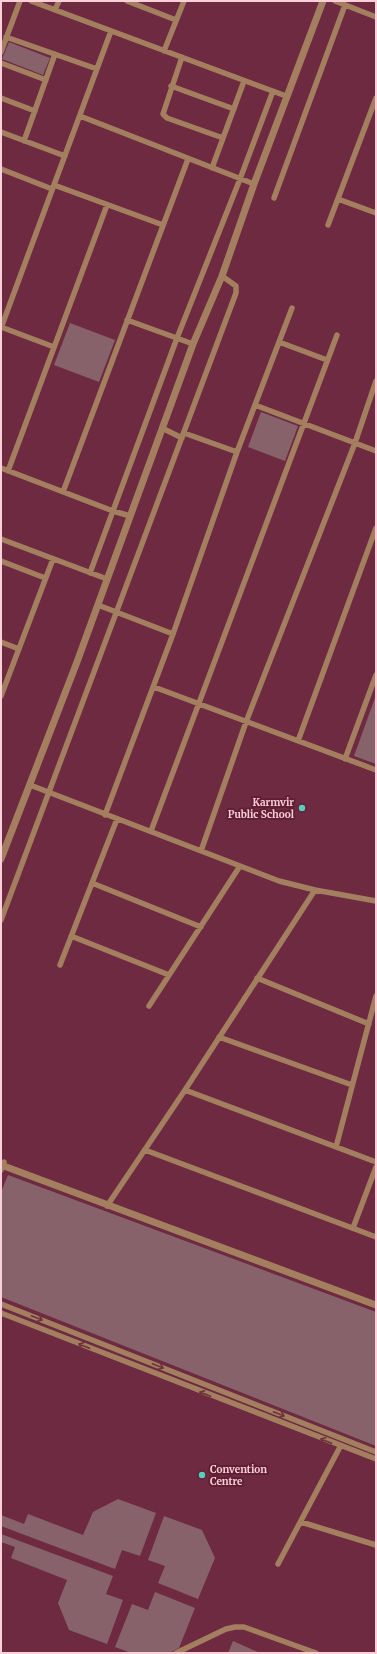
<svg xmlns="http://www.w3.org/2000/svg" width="377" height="1654" viewBox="0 0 377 1654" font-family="Merriweather,serif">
<rect width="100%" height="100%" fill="#6d2a40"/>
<path fill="#87626b" d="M9,42L50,58L43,75L2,59Z
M70,323L115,340L99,382L54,365Z
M261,412L298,426L285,461L248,447Z
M376,695V764L354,756Z
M8,1175L376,1312V1446L1,1297V1192Z
M118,1499L156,1513L140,1556L122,1550L115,1569L1,1526V1515L24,1524L28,1514L83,1535L93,1512Z
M164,1516L202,1530L215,1558L198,1599L158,1583L165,1566L148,1560Z
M1,1534L113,1576L106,1594L123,1600L107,1644L69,1630L58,1603L67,1580L11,1558L15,1547L1,1542Z
M155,1592L195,1608L179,1648L169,1653H131L115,1647L132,1604L148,1610Z
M233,1641L260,1653H228Z"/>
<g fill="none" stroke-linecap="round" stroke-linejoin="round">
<path stroke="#a37f5f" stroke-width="5.5" d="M31,1L286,96
M127,1L176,20
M335,1L376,17
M55,10L59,1
M6,37L97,69
M164,51L184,1
M1,52L20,1
M182,57L163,114L167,118L223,138
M1,63L46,80
M171,86L234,109
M1,98L35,111
M80,116L254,184
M1,132L65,156
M24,141L55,54
M212,168L244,81
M1,169L52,189
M54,185L163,225
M274,198L345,5
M338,199L376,213
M328,225L376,98
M127,320L193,344
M1,327L54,347
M1,328L111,31
M279,342L327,360
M255,405L376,451
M162,428L182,438
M184,433L237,452
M1,468L113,511L130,516
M8,471L107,205
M63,492L188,159
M1,539L107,579
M1,561L45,578
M90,573L177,338L240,179L273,91
M98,605L173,634
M1,642L19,649
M154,687L376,770
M1,696L53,559
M298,741L376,528
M345,759L376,675
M30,785L279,881L315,890L376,901
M105,815L173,634L237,452L292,308
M151,831L337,335
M201,851L246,722L355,443L376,381
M92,883L201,927
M1,920L236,293V286L222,276
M71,936L169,975
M60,965L117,819
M257,978L369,1024
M149,1006L240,866
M219,1037L352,1085
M185,1090L376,1162
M336,1147L376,996
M145,1150L376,1237
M1,1170L4,1162
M107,1206L185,1090L315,890
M353,1228L376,1167
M1,1304L376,1452
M1,1313L376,1459
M301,1522L376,1545
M278,1564L340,1447
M176,1653L226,1629L235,1627H244L316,1653"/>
<path stroke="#a37f5f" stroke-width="7" d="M1,859L77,662L193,344L222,276L254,184L323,1
M1,1165L376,1305"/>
</g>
<defs><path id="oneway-shaft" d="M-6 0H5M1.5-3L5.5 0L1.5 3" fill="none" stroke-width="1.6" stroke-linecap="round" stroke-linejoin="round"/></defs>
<g stroke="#6e323d">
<use href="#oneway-shaft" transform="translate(37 1318) rotate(22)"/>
<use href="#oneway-shaft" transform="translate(84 1346) rotate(-159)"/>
<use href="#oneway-shaft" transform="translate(158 1366) rotate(22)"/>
<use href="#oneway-shaft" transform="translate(205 1394) rotate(-159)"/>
<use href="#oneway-shaft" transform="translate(279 1414) rotate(22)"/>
<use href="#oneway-shaft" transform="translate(326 1441) rotate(-159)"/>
</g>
<g fill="#5acebd" stroke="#611f35" stroke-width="1.5">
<circle cx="302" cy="808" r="4"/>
<circle cx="202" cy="1475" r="4"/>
</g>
<g text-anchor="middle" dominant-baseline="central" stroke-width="4" stroke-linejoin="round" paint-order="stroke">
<g font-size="10" font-weight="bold" fill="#fbd0da" stroke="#611f35" text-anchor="end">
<text x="294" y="802">Karmvir<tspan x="294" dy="12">Public School</tspan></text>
<text x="210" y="1469" text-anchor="start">Convention<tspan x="210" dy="12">Centre</tspan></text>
</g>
</g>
<rect width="377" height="1654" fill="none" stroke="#fbd0da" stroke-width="4"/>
</svg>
